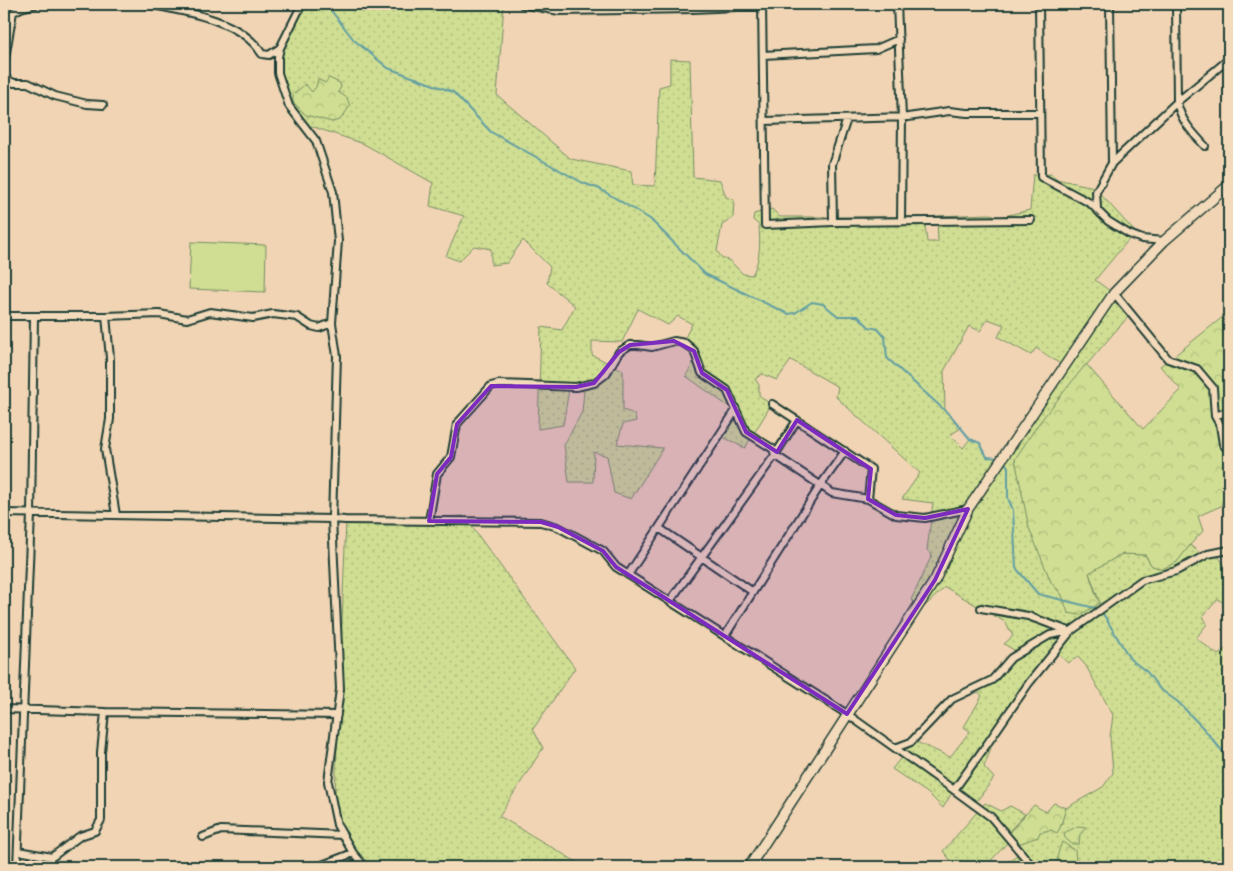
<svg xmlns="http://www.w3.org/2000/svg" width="1233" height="871" viewBox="0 0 1233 871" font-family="'Architects Daughter',sans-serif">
<defs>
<pattern id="grass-dots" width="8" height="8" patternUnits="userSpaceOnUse" patternTransform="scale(1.25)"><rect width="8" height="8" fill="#cfde92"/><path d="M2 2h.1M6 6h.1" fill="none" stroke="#b1bf7e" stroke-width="1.8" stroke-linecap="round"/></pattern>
<pattern id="forest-crowns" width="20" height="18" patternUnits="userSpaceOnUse" patternTransform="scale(1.25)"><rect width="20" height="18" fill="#cfde92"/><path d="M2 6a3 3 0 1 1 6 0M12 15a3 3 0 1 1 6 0" fill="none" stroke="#b1bf7e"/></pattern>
</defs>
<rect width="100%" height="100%" fill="#f0d4b3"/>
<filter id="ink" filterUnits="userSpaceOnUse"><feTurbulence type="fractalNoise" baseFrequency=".02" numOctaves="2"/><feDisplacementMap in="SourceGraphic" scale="10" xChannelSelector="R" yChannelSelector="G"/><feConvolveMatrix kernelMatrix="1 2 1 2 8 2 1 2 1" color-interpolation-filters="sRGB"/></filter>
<g filter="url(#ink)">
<path fill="url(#grass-dots)" stroke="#778e63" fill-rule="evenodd" d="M302,4H504L497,95L571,159L631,171L633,185L655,186L659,87L670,84V59L690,60L693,177L720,180L726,197L734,200L733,218L722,225L717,251L722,258L730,261L743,274L752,275C761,259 760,242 759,225L753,220L754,214L772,209L780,217H924L927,242H938L937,216L990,214L1000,217L1030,210L1033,175L1052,174L1056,179L1094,187L1135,232L1095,280L1110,291L1114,300L1128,317C1087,363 1049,409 1015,460L1042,558L1051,582L1062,595L1100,603L1089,573L1122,554L1145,555L1152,566L1177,561L1190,545L1201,554L1213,549L1226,567L1229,566V601L1225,604L1218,599L1203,616L1207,624L1196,638L1218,655L1229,646V867H1000L1017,855L1008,842L985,867H956L943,851L985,803L1001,811L1010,806L1025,814L1010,830C1027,831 1043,833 1060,828L1066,808L1103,787L1113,773L1110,737L1113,715L1086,666L1078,657L1068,663L1056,652L999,726L984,767L994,778L973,806L954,789L943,808L929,794L892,769L914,741L950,757L970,731L964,727L982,696L977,690L998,680L1014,650L1004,644L1013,636L1005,622L945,587L923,608L911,600L932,555L927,550L933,503L902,499L920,473L836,397L838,387L791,360L777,380L762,374L755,379L759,385V395L771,405L745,448L717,434L732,409L686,376L696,357L680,347L692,324L678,316L668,325L638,309L622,342L592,341V355L623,370V410L634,414L636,421L623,424L617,444L663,448L631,499L614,493L607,456L594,452L593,482H569L564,445L582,412L584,391L569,389L563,425L538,429L541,327L562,330L575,306L547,283L550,267L523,240L507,263L491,265V249L474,246L459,261L446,256L464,216L430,206L433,183L364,144L302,123L289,106L278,73V57ZM988,319L1004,325L998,337L1031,355L1036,348L1068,369L998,458L987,457L980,443L970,439L963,448L950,435L961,428L945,411L944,371L969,326L980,331Z
M464,516L575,668L533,729L543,748L499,816L585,867H555L547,861L543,867H365L337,825L332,800L335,796L346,521Z"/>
<path fill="url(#forest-crowns)" stroke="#778e63" d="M329,78L340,83L341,87L338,92L347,98L350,106L340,120L332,122L306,115L293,102V95L305,84L312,92L316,87L318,79L325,83Z
M1229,312V479L1221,506L1198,516L1203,531L1190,545L1177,562L1162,569L1152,566L1145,555L1122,554L1089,573L1096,595L1100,603L1080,615L1068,613L1062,595L1051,582L1029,528L1015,459L1039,423L1086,364L1143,429L1181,390L1160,366L1174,356Z
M1054,803L1066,808L1060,828L1057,833L1051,830L1040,832L1038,837L1021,843L1011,841L1006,836L1034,805L1046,812Z
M1078,826L1086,827L1080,834L1079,844H1072L1065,838L1064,833Z
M1062,842L1075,850L1076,862L1074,867H1059C1055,859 1059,850 1062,842Z"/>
<path fill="#cfde92" stroke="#778e63" d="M191,242L266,245L265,292L189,289Z"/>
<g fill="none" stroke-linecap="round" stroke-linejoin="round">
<path stroke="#639ea4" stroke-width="2" d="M326,4L354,40L388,68L453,92L491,132L583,183L600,189L650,219L705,274L788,314L795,313L812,302L823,304L838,316H858L869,327L878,329L885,337L887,358L952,417L970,439L980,443L987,457L998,458
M1004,461L1008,467V498L1013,510L1016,568L1038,594L1099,609
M1102,612L1130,659L1147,672L1160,689L1178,702L1203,728L1229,759"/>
<g stroke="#1f3d34" stroke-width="10">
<path id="street" d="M146,4C183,11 241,19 262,54L269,55L280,48
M302,4L280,48L278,57V73L289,106L316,141L333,192L338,241L332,323L337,356L332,519L340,689L328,782L337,825L353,853L365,867
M522,4L559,11L693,9L800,4
M762,4L765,225L833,222L1031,220
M897,4L902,117L901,222
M1039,4L1041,177L1090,203L1108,221L1129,234L1142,239L1164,241
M1110,4L1112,163
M1176,4L1177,102C1181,121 1192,132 1205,146
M763,55L876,49L899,39
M4,64L13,12L21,8L36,4
M4,78L14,83H28L55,96L87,104L103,105
M764,121L908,117L949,111L967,113H1040
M1097,208L1096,192L1112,163L1177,102L1229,59
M833,222L832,164L847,119
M1114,293L1168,359L1197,369L1213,388L1215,416L1220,425L1223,444L1229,451
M4,316H106L159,314L187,319L210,312L253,318L273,314L297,317L311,326L319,328L332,323
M106,316L110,358V419L105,449L116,515
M772,404L871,469L868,499
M1215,416L1229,411
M4,513L332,519L345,520L541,522L558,527L603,551L616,567L847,714L954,790L991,817L1033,867
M429,521L437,474L451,457L457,424L491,386L499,384L576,387L594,383L606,374L619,352L630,345H638L652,347L674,341L685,343L694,351L702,373L727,390L746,432L773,449L775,455L832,493L868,499L896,515L925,518L968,509
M659,528L753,592
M628,575L736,410
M670,601L775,455L797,420
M981,608L1028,616L1069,631
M725,636L820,486L845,451
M4,709L105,712L337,715
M895,748L911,742L952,699L992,680L1011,658L1050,635L1071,631
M954,790L985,747L1029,683L1071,631L1142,580L1176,571L1208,554L1229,550
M203,837L221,830L343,835
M18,851L52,857L80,836L95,831L101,820V752L105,712
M17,867L31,514L34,317
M317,867L353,853"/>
</g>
<g stroke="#1f3d34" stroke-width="12">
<path id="secondary" d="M749,867L935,580L968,509L1114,293L1164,241L1229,185"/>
</g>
<use href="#street" stroke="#f2daba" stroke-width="6"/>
<use href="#secondary" stroke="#f2daba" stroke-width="9"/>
</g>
</g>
<path fill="#7b2cbf" fill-opacity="0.2" stroke="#7b2cbf" stroke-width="4" stroke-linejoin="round" d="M674,341L694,351L702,373L727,390L746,432L777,452L797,420L871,469L868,499L896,515L925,518L968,509L935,580L847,714L616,567L603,551L558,527L541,522L429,521L437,474L451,457L457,424L491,386L576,387L594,383L619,352L630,345Z"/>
<rect width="1233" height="871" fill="none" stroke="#f2daba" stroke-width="20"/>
<rect x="10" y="10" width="1213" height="851" fill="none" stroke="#1f3d34" stroke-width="2" filter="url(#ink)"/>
</svg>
